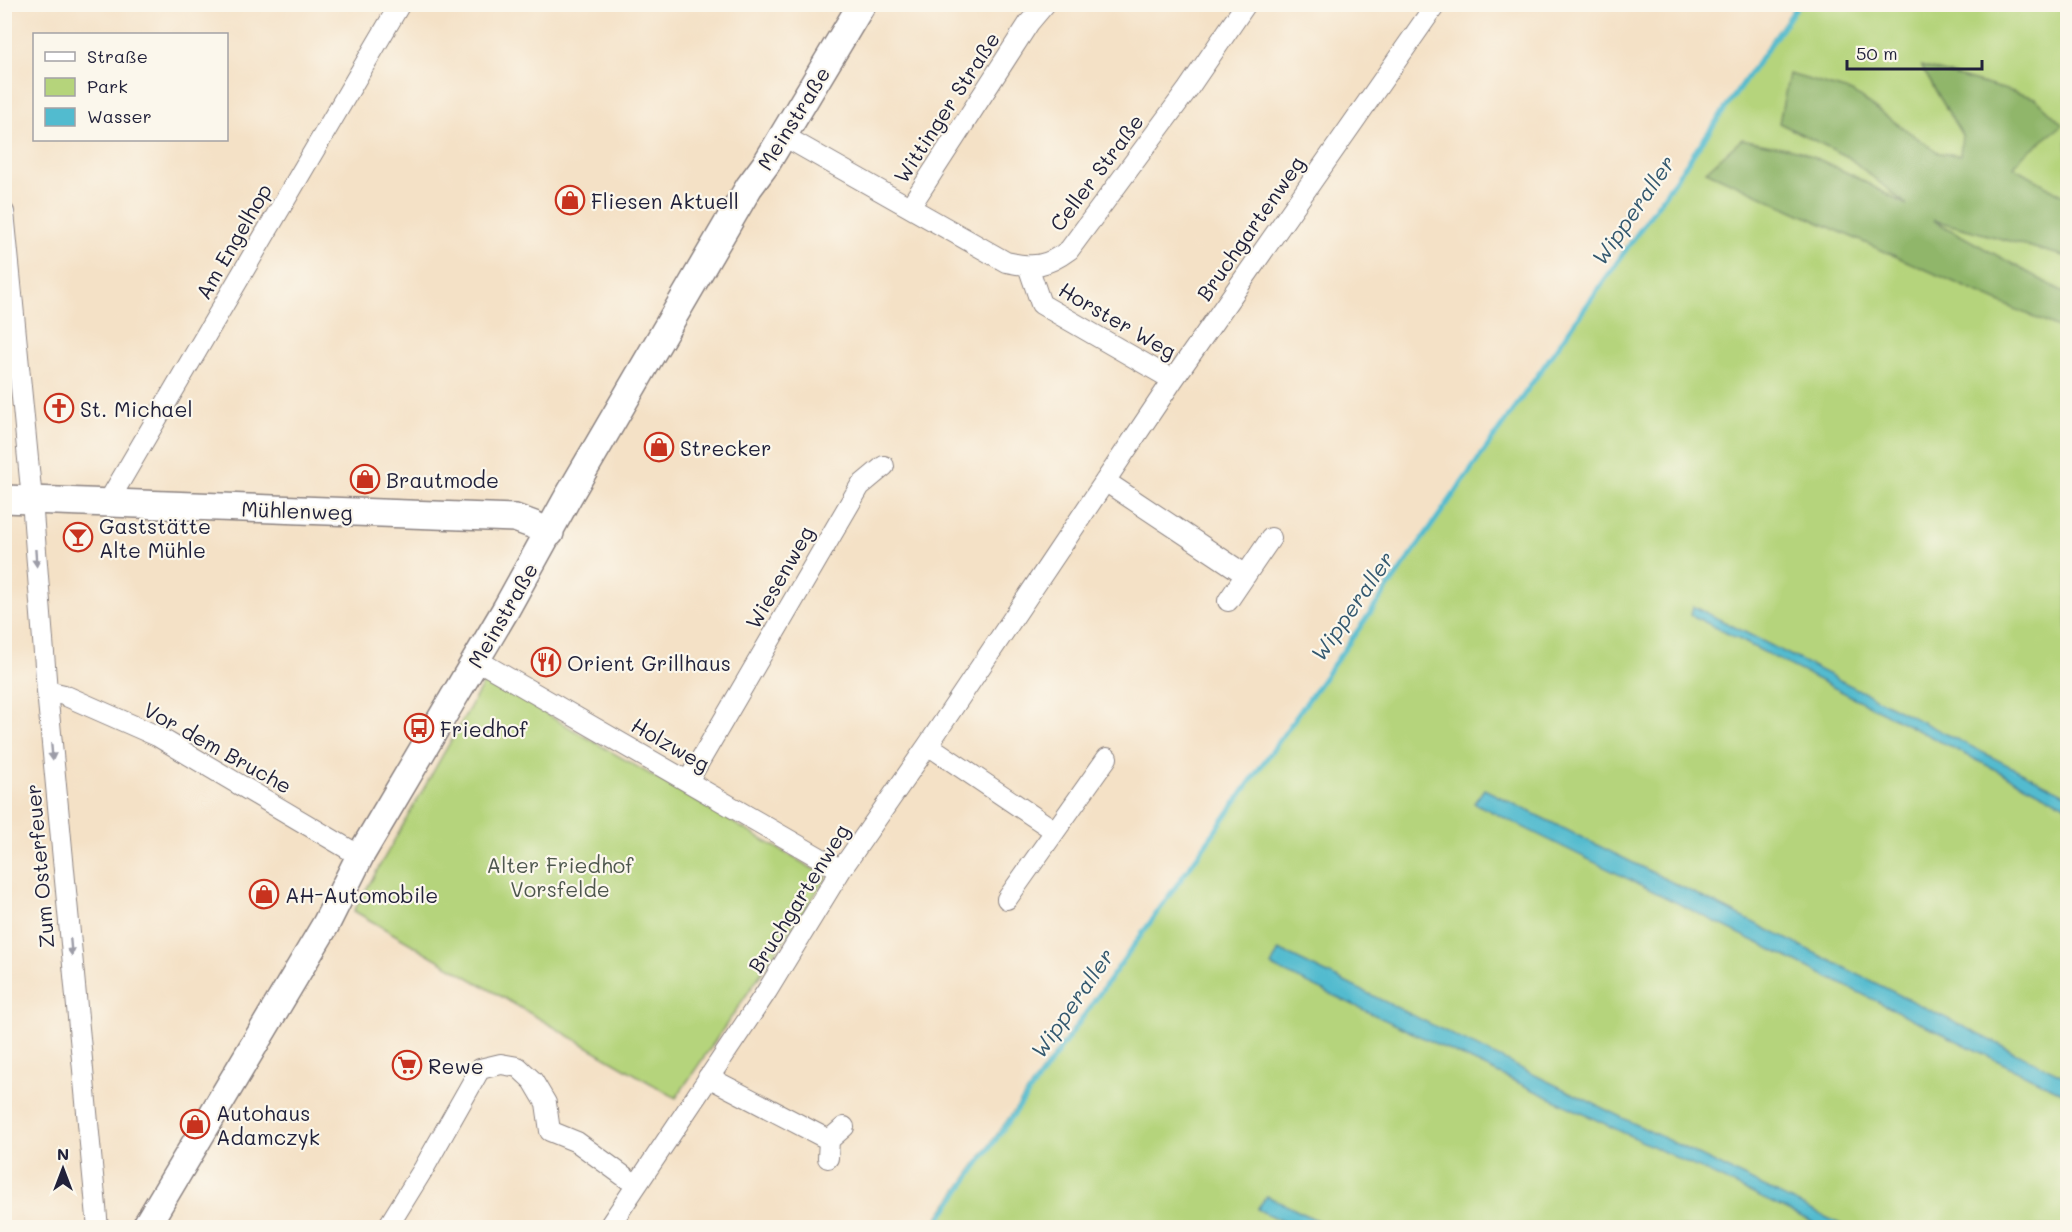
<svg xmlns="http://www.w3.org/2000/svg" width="2072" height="1232" viewBox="0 0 2072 1232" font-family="Mali,sans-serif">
<rect width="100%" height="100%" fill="#fbf7ec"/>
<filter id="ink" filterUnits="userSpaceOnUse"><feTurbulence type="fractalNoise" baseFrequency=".0167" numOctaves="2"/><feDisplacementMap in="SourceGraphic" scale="12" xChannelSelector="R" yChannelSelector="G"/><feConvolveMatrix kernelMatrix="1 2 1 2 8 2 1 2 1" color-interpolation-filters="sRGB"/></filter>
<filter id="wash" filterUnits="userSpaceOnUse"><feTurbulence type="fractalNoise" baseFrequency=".008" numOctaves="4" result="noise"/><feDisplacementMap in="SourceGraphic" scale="24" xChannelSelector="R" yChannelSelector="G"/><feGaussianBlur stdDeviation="1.35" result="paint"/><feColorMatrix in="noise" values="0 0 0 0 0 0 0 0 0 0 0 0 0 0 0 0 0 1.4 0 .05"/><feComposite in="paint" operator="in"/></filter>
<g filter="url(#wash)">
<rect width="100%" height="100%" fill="#f4e1c6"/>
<path fill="#b5d47b" stroke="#6c7b5b" stroke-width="1.5" d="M1796,5H2067V1227L930,1228L1390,585Z
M486,679L827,877L676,1098L354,911Z"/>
<path fill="#90b66b" stroke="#596c53" stroke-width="1.5" d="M1921,66L2035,98L2063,125L2021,157L2014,167L2067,198V257L1933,220L2067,294V332L1820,223L1706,171L1742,139L1801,151L1852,175L1907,205L1848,157L1779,123L1789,74L1852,92L1939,153L1960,155L1962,135Z"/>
<path fill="#52bbcf" stroke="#3a6e85" stroke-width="1.5" d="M1693,606L2067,795V806L1691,615Z
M1484,789L2067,1078V1095L1474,803Z
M1279,950L1846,1227H1823L1271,966Z
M1267,1196L1331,1227H1294L1257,1209Z"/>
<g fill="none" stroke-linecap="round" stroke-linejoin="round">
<path stroke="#52bbcf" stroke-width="5" d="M933,1228L1390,585L1799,4"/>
</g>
</g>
<g filter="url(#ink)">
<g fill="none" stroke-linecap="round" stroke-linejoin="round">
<g stroke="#8b8280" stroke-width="22">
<path id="street" d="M782,135L1006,262C1034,268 1046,267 1069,250L1188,89L1246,4
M910,207L1029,23L1045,4
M4,212L32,500L47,691L98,1228
M1028,266L1041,304L1173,380
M1105,481L1246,575
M108,502L400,4
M1228,601L1271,538
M477,660L841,870
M47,691L64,695L157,736L360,856
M928,745L1055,831
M688,781L860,486L884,466
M1007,899L1107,758
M708,1077L829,1140
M828,1158L829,1140L844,1127
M387,1228L424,1168L480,1069L501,1064L518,1067L533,1081L546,1103L550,1131L577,1142L636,1185
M608,1228L767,991L841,870L928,745L1173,380L1436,4"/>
</g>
<g stroke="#8b8280" stroke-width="30">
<path id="secondary" d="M4,499L515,518L534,525L550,533
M145,1228L326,924L360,856L506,609L568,497L749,187L766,164L862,4"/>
</g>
<use href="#street" stroke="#fff" stroke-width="20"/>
<use href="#secondary" stroke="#fff" stroke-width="27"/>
</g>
<defs><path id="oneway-solid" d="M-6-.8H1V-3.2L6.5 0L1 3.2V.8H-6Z" transform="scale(1.5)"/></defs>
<g fill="#9c9ca7">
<use href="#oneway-solid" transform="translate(36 558) rotate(86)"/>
<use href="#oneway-solid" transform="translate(52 752) rotate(85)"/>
<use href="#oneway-solid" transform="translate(71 947) rotate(85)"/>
</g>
</g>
<defs>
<g id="shop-ring" transform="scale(1.5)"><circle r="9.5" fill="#fbf7ec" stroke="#c8321e" stroke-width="1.5"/><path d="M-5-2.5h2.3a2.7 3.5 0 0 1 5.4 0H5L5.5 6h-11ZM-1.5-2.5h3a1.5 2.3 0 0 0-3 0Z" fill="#c8321e"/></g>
<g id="church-ring" transform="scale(1.5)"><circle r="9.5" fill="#fbf7ec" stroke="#c8321e" stroke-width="1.5"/><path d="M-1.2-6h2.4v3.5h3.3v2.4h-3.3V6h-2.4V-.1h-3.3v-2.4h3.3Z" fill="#c8321e"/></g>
<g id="bar-ring" transform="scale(1.5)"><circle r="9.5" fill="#fbf7ec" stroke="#c8321e" stroke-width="1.5"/><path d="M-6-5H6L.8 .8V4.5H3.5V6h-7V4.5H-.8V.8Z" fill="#c8321e"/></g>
<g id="restaurant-ring" transform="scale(1.5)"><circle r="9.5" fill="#fbf7ec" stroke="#c8321e" stroke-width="1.5"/><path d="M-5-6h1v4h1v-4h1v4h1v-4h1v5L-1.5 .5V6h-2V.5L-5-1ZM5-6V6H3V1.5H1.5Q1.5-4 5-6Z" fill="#c8321e"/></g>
<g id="bus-ring" transform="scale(1.5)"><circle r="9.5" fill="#fbf7ec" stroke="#c8321e" stroke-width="1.5"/><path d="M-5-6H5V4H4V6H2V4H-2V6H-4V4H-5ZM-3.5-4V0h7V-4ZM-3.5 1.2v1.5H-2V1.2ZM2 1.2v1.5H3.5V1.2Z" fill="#c8321e"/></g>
<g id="supermarket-ring" transform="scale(1.5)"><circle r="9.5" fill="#fbf7ec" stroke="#c8321e" stroke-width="1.5"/><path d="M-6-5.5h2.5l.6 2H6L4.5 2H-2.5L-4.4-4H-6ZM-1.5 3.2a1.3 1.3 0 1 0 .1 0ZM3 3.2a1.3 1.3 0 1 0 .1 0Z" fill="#c8321e"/></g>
</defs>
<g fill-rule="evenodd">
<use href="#shop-ring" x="570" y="200"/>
<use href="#church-ring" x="59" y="408"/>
<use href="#shop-ring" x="659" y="447"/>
<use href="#shop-ring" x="365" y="479"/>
<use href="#bar-ring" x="78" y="537"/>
<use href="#restaurant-ring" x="546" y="662"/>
<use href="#bus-ring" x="419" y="728"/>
<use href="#shop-ring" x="264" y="894"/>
<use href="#supermarket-ring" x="407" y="1065"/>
<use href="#shop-ring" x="195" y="1124"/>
</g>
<g text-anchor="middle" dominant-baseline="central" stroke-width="4.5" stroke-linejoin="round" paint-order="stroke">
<g font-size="21" fill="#22223b" stroke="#fbf7ec">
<text transform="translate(946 107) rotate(-57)">Wittinger Straße</text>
<text transform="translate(793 118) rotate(-58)">Meinstraße</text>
<text transform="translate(1096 172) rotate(-53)">Celler Straße</text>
<text transform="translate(1250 228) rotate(-55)">Bruchgartenweg</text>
<text transform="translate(233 241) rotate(-60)">Am Engelhop</text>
<text transform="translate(1118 320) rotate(30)">Horster Weg</text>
<text transform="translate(297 510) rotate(2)">Mühlenweg</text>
<text transform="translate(779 577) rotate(-60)">Wiesenweg</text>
<text transform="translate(502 615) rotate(-60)">Meinstraße</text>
<text transform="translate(671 744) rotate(30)">Holzweg</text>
<text transform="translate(218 747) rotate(29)">Vor dem Bruche</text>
<text transform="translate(39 866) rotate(-95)">Zum Osterfeuer</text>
<text transform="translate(798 898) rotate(-58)">Bruchgartenweg</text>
</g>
<g font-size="21" fill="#22223b" stroke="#fbf7ec" text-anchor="start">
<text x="591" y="200">Fliesen Aktuell</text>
<text x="80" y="408">St. Michael</text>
<text x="680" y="447">Strecker</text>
<text x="386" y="479">Brautmode</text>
<text x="99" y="525">Gaststätte<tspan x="99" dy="24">Alte Mühle</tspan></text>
<text x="567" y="662">Orient Grillhaus</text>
<text x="440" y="728">Friedhof</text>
<text x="285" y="894">AH-Automobile</text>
<text x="428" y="1065">Rewe</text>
<text x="216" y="1112">Autohaus<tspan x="216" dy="24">Adamczyk</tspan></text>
</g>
<g font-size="21" fill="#4e574e" stroke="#fbf7ec">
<text x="560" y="864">Alter Friedhof<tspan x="560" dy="24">Vorsfelde</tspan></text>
</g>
<g font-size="22" font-style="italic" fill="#33586f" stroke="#fbf7ec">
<text transform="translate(1633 210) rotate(-55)">Wipperaller</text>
<text transform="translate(1352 606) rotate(-55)">Wipperaller</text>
<text transform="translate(1072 1003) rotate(-55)">Wipperaller</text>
</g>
</g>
<rect width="2072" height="1232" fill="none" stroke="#fbf7ec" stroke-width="24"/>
<rect x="33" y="33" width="195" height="108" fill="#fbf7ec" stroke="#a4a2a5" stroke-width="1.5"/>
<rect x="45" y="52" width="30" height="9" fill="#ffffff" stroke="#a4a2a5" stroke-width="1.5"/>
<text x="87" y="63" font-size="18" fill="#22223b">Straße</text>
<rect x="45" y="78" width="30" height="18" fill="#b5d47b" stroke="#a4a2a5" stroke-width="1.5"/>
<text x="87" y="93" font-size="18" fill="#22223b">Park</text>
<rect x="45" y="108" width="30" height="18" fill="#52bbcf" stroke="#a4a2a5" stroke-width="1.5"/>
<text x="87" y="123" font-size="18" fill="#22223b">Wasser</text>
<g transform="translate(63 1169)" stroke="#fbf7ec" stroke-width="4.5" paint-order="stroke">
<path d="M0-4.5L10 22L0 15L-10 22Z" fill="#22223b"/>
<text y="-9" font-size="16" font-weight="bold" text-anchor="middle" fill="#22223b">N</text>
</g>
<path d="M1847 60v9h135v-9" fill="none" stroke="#22223b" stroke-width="3"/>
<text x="1856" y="60" font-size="18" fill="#22223b" stroke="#fbf7ec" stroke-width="4.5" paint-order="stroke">50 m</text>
</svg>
